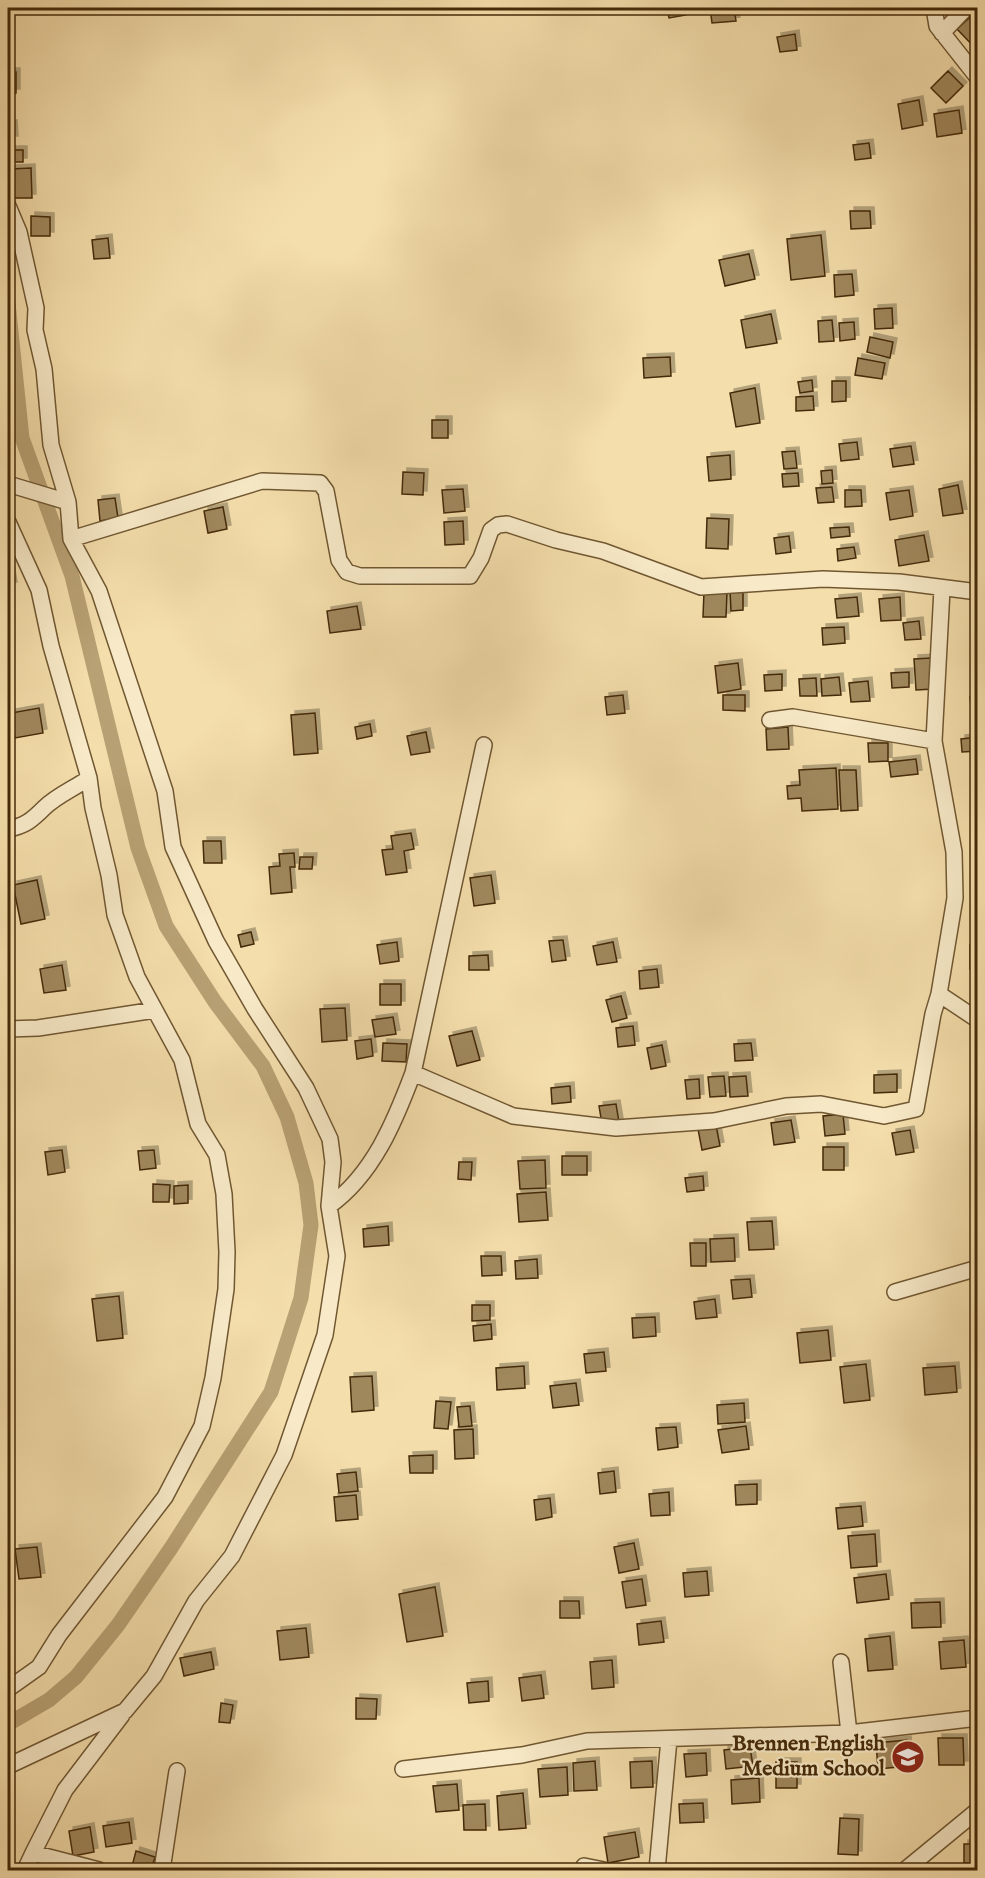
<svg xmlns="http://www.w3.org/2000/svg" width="985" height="1878" viewBox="0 0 985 1878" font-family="'IM FELL English',serif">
<defs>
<filter id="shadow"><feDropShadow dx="4" dy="-4" stdDeviation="0" flood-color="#0004"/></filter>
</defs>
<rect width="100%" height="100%" fill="#f4deab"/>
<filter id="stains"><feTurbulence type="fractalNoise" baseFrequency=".00333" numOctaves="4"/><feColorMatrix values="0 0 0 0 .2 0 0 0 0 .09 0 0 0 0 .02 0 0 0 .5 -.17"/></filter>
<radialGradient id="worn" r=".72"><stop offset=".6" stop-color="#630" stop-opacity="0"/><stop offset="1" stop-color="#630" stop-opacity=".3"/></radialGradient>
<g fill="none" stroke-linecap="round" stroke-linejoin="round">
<path stroke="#b8a174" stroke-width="15" d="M8,303L22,438L72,576L138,848L166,926L215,1002L263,1066L287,1117L306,1183L311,1225L301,1298L271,1392L171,1548L118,1625L76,1677L49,1700L8,1724"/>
</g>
<path fill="#a0885d" stroke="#442a09" stroke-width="1.5" filter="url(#shadow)" d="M667,8H684L686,15L669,18Z
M710,8H734L736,21L712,23Z
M978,10V49L977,50L957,29Z
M795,34L797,50L780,52L777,37Z
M948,71L963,86L946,103L931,88Z
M8,72H16V93H8Z
M919,100L923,125L902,129L898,104Z
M959,110L962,133L937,137L934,114Z
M13,124L14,140H8V125Z
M869,143L871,158L855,160L853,145Z
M8,150H23V162H8Z
M31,168L32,198H10V169Z
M850,211H870L871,228L851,229Z
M31,216L50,217V236H31Z
M821,235L825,276L791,280L787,239Z
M108,238L110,258L94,259L92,240Z
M749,254L755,279L725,286L719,260Z
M852,274L854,295L835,297L834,275Z
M892,308L893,328L875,329L874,309Z
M771,314L777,343L746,348L741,320Z
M832,320L834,341L819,342L818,321Z
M854,322L855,339L840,341L839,323Z
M870,337L893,342L890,358L867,352Z
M670,357L671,376L644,378L643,358Z
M858,358L885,363L882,379L855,375Z
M812,380L813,391L800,393L798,382Z
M832,381H846V401L832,402Z
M755,388L760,423L736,427L730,393Z
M813,396L814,410L796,411V397Z
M432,420H448V438H432Z
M857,442L859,459L841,461L839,444Z
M911,446L914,464L893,467L890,449Z
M795,451L797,468L784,469L782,452Z
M730,455L731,479L709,481L707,457Z
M832,470L833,483L822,484L821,471Z
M403,472L424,473L423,495L402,494Z
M798,473L799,486L783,487L782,474Z
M958,485L963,513L943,516L939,489Z
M832,487L834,502L818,503L816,488Z
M463,489L465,511L444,513L442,490Z
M845,490H861L862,506L845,507Z
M909,490L913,516L890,520L886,493Z
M115,498L118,518L100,521L98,500Z
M223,507L227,529L208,533L204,511Z
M707,518L729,519L728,549L706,548Z
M463,521L464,544L445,545L444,522Z
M849,527L850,536L831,538L830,528Z
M924,535L929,561L899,566L895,540Z
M789,536L791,552L776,554L774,538Z
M854,547L856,558L838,561L837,549Z
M8,568H10L13,586L8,587Z
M704,591L727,592L726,617H703Z
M730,591H743V610L731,611Z
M857,597L859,616L837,618L835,599Z
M900,597L901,620L881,621L879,599Z
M357,606L361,629L330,633L327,611Z
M919,621L921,639L905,640L903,623Z
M844,627L845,643L823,645L822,628Z
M931,658L934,689L916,690L914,659Z
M738,663L741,689L718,693L715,666Z
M909,672V687L892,688L891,673Z
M782,674V690L765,691L764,675Z
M839,677L841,695L822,696L821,679Z
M816,678L817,696H800L799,679Z
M868,681L870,701L851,702L849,683Z
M623,695L625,713L607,715L605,697Z
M723,695H745V711L723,710Z
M978,696V716H972L970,697Z
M39,708L43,733L15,738L11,713Z
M315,713L318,753L294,755L291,715Z
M370,724L372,736L357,739L355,727Z
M788,727L789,749L767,750L766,729Z
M426,732L430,752L411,755L407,736Z
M978,737V751L962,752L961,739Z
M868,743H888V761L869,762Z
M916,759L918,774L891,777L889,762Z
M836,768L838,809L802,811L801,798L788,799L787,786L800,785L799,770Z
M839,770H856L858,810L841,811Z
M411,833L414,849L404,851L407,872L386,875L382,850L393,849L391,836Z
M203,841H221L222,863H204Z
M294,853L295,867H290L292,892L271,894L269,867L280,866L279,854Z
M300,857H313L312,869H299Z
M491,875L495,903L474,906L470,878Z
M37,880L45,919L21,924L13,885Z
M251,932L254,944L241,947L238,935Z
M563,940L566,960L552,962L549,941Z
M397,942L399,961L380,964L377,945Z
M613,942L617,962L597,965L593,946Z
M970,945H978V969H970Z
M488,955L489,970H469V956Z
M62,965L66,990L44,993L40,969Z
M657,969L659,987L640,989L639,971Z
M380,984H401V1005H380Z
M621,996L627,1018L612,1022L606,1000Z
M345,1008L347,1040L322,1042L320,1009Z
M393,1017L396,1034L375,1037L372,1020Z
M633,1026L635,1045L618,1047L616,1028Z
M472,1031L480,1060L457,1066L449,1036Z
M371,1039L373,1056L357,1059L355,1041Z
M383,1043L407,1044L406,1062L382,1061Z
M751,1043L753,1060L735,1061L734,1044Z
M662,1045L666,1066L651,1069L647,1048Z
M897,1074V1092L874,1093V1075Z
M724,1076L726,1096L710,1097L708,1077Z
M746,1076L748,1096L730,1097L729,1077Z
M699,1079L700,1098L687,1099L685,1080Z
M570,1086L571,1102L552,1104L551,1088Z
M616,1104L619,1122L602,1124L599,1106Z
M843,1114L845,1134L825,1136L823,1116Z
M791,1120L795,1142L774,1145L771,1123Z
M716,1125L720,1146L702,1150L698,1129Z
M910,1130L914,1152L896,1155L892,1133Z
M823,1147H844V1170H823Z
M62,1150L65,1172L48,1175L45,1152Z
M154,1150L156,1168L140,1170L138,1151Z
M562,1156H587V1175H562Z
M545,1160L546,1188L520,1189L518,1161Z
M459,1162H472L471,1180L458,1179Z
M703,1176L704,1190L687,1192L685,1178Z
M153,1184L170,1185L169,1202H153Z
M188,1185V1203L174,1204V1186Z
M546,1192L548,1220L519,1222L517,1194Z
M772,1221L774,1249L749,1250L747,1222Z
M388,1226L389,1245L364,1247L363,1229Z
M734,1238L735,1261L711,1262L710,1239Z
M690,1243H706V1266H691Z
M481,1256H501L502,1275L482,1276Z
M537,1259L538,1278L516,1279L515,1261Z
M750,1279L752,1297L733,1299L731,1280Z
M119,1296L123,1338L97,1341L92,1299Z
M715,1299L717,1317L696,1319L694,1302Z
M472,1305H490V1320L472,1321Z
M655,1317L656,1336L633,1338L632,1318Z
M491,1324L492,1339L474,1341L473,1326Z
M828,1330L831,1360L800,1363L797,1333Z
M604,1352L606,1371L586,1373L584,1354Z
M866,1364L870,1400L844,1403L840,1367Z
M524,1366L525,1388L497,1390L496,1368Z
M955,1366L957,1392L925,1395L923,1368Z
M372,1376L374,1410L352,1412L350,1377Z
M576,1383L579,1405L553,1408L550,1386Z
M436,1401L451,1402L448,1429L434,1428Z
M744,1403L745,1422L718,1424L717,1405Z
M470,1406L472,1426L459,1427L457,1407Z
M746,1426L749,1449L722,1453L718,1430Z
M676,1427L678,1447L658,1450L656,1428Z
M473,1429L474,1458L455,1459L454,1430Z
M433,1455V1473H410L409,1456Z
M614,1471L616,1492L600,1494L598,1473Z
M356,1472L358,1491L339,1493L337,1474Z
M757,1484V1504L736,1505L735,1485Z
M669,1492L670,1515L651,1516L649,1494Z
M356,1495L358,1519L336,1521L334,1497Z
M550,1498L552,1517L536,1520L534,1500Z
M861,1506L863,1526L838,1529L836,1508Z
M875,1534L877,1566L851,1568L848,1536Z
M634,1543L639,1569L619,1573L614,1547Z
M37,1547L41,1577L19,1579L15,1549Z
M707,1571L709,1595L685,1597L683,1573Z
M886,1574L889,1599L857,1603L854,1578Z
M642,1579L646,1605L626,1608L622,1582Z
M435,1587L443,1636L407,1642L399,1594Z
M560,1601H579L580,1618H560Z
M940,1602L941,1627L912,1628L911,1603Z
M661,1621L664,1642L639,1645L637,1624Z
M306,1628L309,1657L280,1660L277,1631Z
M890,1636L893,1669L868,1671L865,1639Z
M964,1640L966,1667L941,1669L939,1642Z
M211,1652L214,1669L184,1676L180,1658Z
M612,1660L614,1687L592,1689L590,1662Z
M541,1675L544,1698L522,1701L519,1678Z
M488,1681L489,1701L469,1703L467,1683Z
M356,1698L377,1699L376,1719H356Z
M221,1703L233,1705L230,1723L219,1722Z
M938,1738H963L964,1765H939Z
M907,1740L909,1766L878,1769L876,1743Z
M750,1747L753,1766L726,1769L724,1750Z
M706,1753L707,1775L686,1777L684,1754Z
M595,1761L597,1790L574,1791L573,1763Z
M652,1761L653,1787L631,1788L630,1762Z
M776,1762H797V1788H776Z
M567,1767L568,1795L540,1797L538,1769Z
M759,1778L760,1802L732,1804L731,1780Z
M457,1784L459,1810L436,1812L433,1786Z
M523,1793L526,1828L499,1830L497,1796Z
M703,1803L704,1822L680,1823L679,1804Z
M485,1804L486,1830H464L463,1805Z
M840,1818L859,1819L858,1855L838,1854Z
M129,1822L132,1843L106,1847L103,1826Z
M90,1827L94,1852L73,1856L69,1831Z
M635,1832L639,1857L608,1863L604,1837Z
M964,1844H978V1863H964Z
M136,1851L155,1857L151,1870H131Z"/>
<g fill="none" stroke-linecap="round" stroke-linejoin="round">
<g stroke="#705732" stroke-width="18">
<path id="minor" d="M934,8L937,26L978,78
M942,33L966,8
M8,206L19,232L36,308L35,330L44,369L51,445L68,502L71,539L99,591L165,791L173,847L216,941L255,1009L306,1088L330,1139L333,1162L329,1206L337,1256L325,1335L284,1455L232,1556L196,1601L154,1676L125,1711L8,1766
M8,484L68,502
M8,522L39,590L51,646L89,778L93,808L109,875L115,915L137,977L182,1060L198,1124L217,1155L224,1194L227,1252L226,1289L213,1378L202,1426L165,1497L59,1635L39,1667L8,1689
M71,539L262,481L320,483L326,491L339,560L347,572L360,576H470L481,558L491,530L498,525L507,524L556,540L603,551L701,587L823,579L899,582L978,592
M942,589L934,741L954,852L955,898L939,994L978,1020
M770,720L793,717L934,741
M8,829C25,826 32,820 44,808C56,796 75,788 89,778
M8,1029L38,1028L155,1010
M413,1073L513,1116L616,1128L714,1121L786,1106L821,1104L884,1116L916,1109L933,1014L939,994
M329,1206C373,1175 395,1121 413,1073L484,745
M895,1292L978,1268
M841,1662L849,1733
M403,1769L522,1755L587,1741L849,1733L978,1718
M584,1866L604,1870
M25,1870L33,1853
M99,1870L33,1853L65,1790L122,1715
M162,1870L177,1771
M657,1870L669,1739
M905,1870L978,1810"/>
</g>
<use href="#minor" stroke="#f8eac8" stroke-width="15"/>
</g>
<defs>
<g id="school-disc" transform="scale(1.725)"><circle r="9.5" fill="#8f2418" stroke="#f8eac8"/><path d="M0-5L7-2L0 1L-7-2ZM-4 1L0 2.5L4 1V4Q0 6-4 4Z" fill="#fff"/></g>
</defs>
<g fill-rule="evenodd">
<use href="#school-disc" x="908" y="1757"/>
</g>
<g text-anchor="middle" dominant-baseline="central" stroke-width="4.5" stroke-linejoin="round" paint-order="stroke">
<g font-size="22" font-weight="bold" fill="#442a09" stroke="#f8eac8" text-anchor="end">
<text x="885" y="1744">Brennen English<tspan x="885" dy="25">Medium School</tspan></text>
</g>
</g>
<rect width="985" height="1878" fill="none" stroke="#f4deab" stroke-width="30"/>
<rect x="9" y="9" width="967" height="1860" fill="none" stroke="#442a09" stroke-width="3"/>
<rect x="15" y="15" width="955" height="1848" fill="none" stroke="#442a09" stroke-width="1.5"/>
<rect width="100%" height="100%" filter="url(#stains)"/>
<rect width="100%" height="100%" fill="url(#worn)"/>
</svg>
